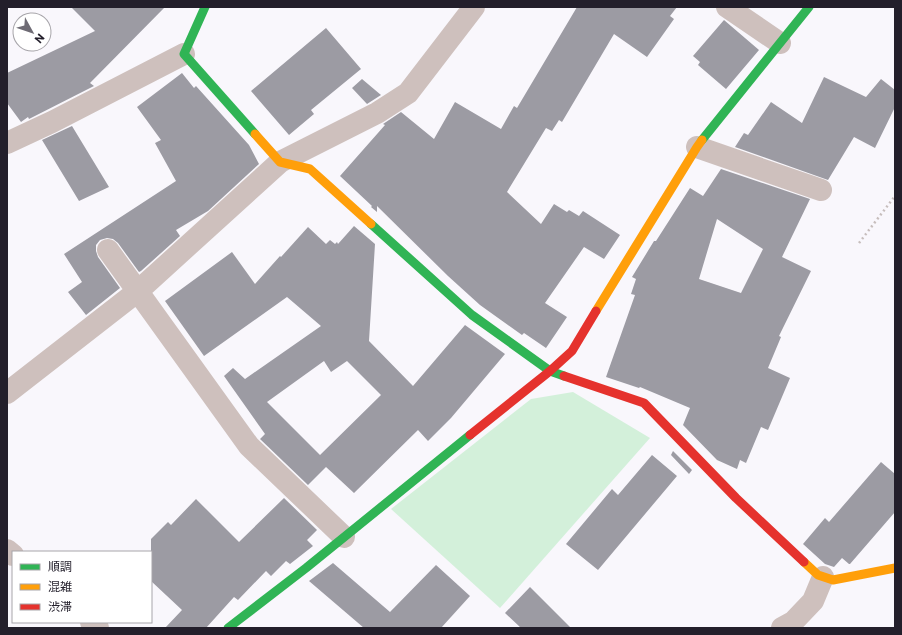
<svg xmlns="http://www.w3.org/2000/svg" width="902" height="635" viewBox="0 0 902 635" font-family="Commissioner,'Noto Sans JP',sans-serif">
<rect width="100%" height="100%" fill="#f9f7fc"/>
<path fill="#d3f0da" d="M573,392L650,438L500,608L391,509L531,399Z"/>
<path fill="#9c9ba3" fill-rule="evenodd" d="M71,7H165L90,83L94,86L29,119L28,117L21,122L7,103V73L95,31Z
M577,7H677L670,16L674,19L647,57L614,34L562,122L559,120L552,131L546,128L507,192L541,224L554,204L567,212L569,210L579,216L583,211L620,235L604,259L584,247L545,303L567,317L546,348L524,333L522,335L480,305L448,276L377,206V212L371,207L372,206L340,176L385,125L383,124L401,112L434,139L455,102L501,129L514,106L517,108Z
M724,20L759,50L726,89L698,65L700,62L693,56Z
M326,28L361,69L311,110L314,114L289,135L251,91Z
M182,73L194,88L196,86L249,145L259,164L208,211L176,230L180,236L141,271L139,272L118,243L113,239L107,238L100,240L96,245V251L98,257L120,288L86,315L68,292L82,282L64,254L176,181L155,143L161,140L137,107Z
M824,77L866,97L881,79L895,90V107L875,148L854,137L828,180L735,147L744,133L748,135L771,102L802,123Z
M362,79L381,95L367,104L352,88Z
M72,126L109,187L79,201L42,140Z
M721,169L810,199L782,257L811,271L779,336L781,337L768,368L790,378L768,430L761,427L746,463L740,460L737,469L717,460L683,425L690,408L640,387L639,388L606,377L635,295L631,294L636,279L632,277L654,241H656L690,188L703,196ZM717,219L763,249L741,293L699,279Z
M354,226L375,244L369,341L413,386L465,325L505,354L451,418L428,441L418,430L354,493L326,467L308,485L260,439L265,434L224,376L233,368L245,379L321,326L287,297L204,356L165,301L232,252L255,284L280,256L281,257L308,227L326,244L330,240L335,244L337,242L338,244ZM324,361L331,372L347,361L381,395L320,455L267,402Z
M673,451L692,470L689,474L671,455Z
M652,455L677,476L598,570L566,544L612,489L618,495Z
M881,462L895,474V512L850,564H849L842,558L834,567L825,564L803,544L825,518L829,522Z
M284,498L317,530L307,540L313,546L290,564L286,561L271,576L266,571L238,600L234,597L206,628H165L182,610L151,581V539L168,522L171,525L196,499L239,542Z
M333,563L390,612L436,565L470,596L441,628H364L309,581Z
M530,587L571,628H521L505,613Z"/>
<g fill="none" stroke-linecap="round" stroke-linejoin="round">
<path stroke="#c7bebd" stroke-width="2.5" stroke-dasharray="2 3" stroke-linecap="butt" d="M859,243L895,196"/>
<path stroke="#cec0bd" stroke-width="22" d="M727,7L780,43
M7,143L52,122L184,54
M697,147L821,190
M108,250L249,446L344,537
M7,393L138,291L280,162L377,113L408,93L474,7
M7,550L13,555
M91,622L98,628
M782,628L793,622L813,601L823,577"/>
<path stroke="#30b455" stroke-width="9" d="M205,7L184,54L255,134
M702,140L809,7
M371,224L472,315L550,371L564,376
M228,628L306,568L470,435"/>
<path stroke="#ff9f0a" stroke-width="9" d="M255,134L280,162L310,169L371,224
M596,311L697,147L702,140
M804,562L818,575L833,580L895,568"/>
<path stroke="#e5322d" stroke-width="9" d="M564,376L644,403L736,498L804,562
M470,435L550,371L572,351L596,311"/>
</g>
<rect width="902" height="635" fill="none" stroke="#231f2b" stroke-width="16"/>
<rect x="12" y="551" width="140" height="72" fill="#ffffff" stroke="#a7a5aa"/>
<rect x="20" y="564" width="20" height="6" fill="#30b455" stroke="#a7a5aa"/>
<text x="48" y="571" font-size="12" fill="#231f2b">順調</text>
<rect x="20" y="584" width="20" height="6" fill="#ff9f0a" stroke="#a7a5aa"/>
<text x="48" y="591" font-size="12" fill="#231f2b">混雑</text>
<rect x="20" y="604" width="20" height="6" fill="#e5322d" stroke="#a7a5aa"/>
<text x="48" y="611" font-size="12" fill="#231f2b">渋滞</text>
<g transform="translate(32 32) rotate(130)"><circle r="19" fill="#ffffff" stroke="#a7a5aa"/>
<path d="M0-3L7 15L0 10L-7 15Z" fill="#6e6b74"/>
<text y="-6" font-size="11" font-weight="bold" text-anchor="middle" fill="#231f2b">N</text>
</g>
</svg>
